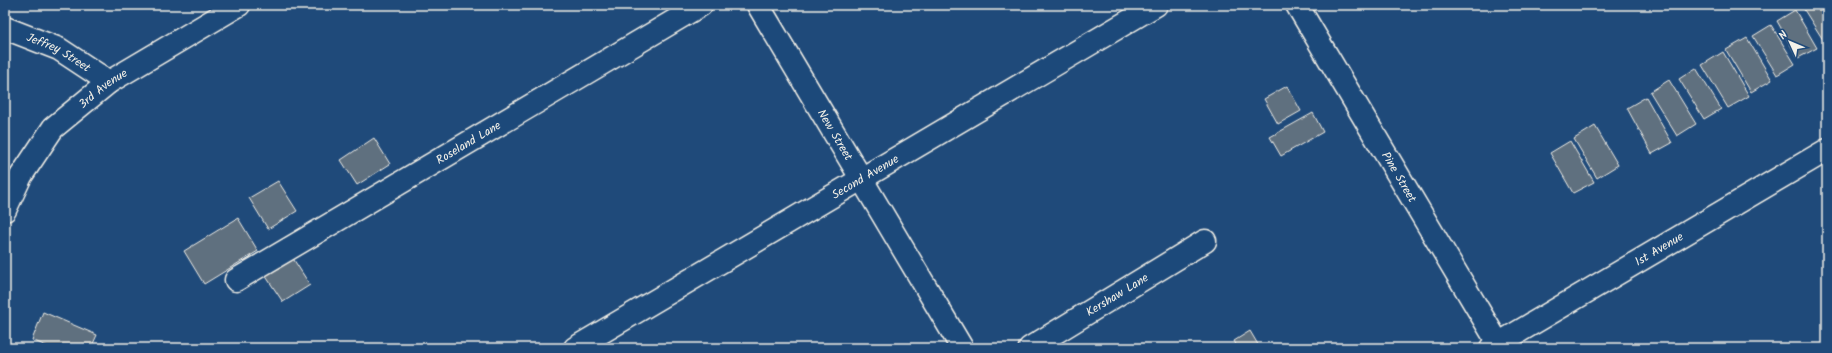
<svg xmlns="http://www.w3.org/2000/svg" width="1832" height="353" viewBox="0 0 1832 353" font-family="Kalam,sans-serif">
<rect width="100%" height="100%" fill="#1f4a7a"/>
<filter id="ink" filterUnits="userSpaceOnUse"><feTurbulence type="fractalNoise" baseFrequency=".025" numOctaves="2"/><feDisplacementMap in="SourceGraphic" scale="8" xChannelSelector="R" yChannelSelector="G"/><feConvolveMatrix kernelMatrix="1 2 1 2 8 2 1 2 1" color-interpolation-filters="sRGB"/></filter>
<g filter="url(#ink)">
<path fill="#5f6f7f" stroke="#f4f1e8" d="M1801,5H1825L1827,9V46Z
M1795,10L1817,48L1798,58L1777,21Z
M1771,25L1795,64L1777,75L1753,36Z
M1747,38L1772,80L1751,92L1726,50Z
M1723,52L1749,96L1728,108L1702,65Z
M1696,68L1721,109L1704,119L1679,79Z
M1669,80L1696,124L1677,136L1650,92Z
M1287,86L1301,111L1278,124L1264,99Z
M1646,97L1672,143L1652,154L1627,108Z
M1313,113L1323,132L1281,156L1270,137Z
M1595,126L1618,165L1597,178L1574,139Z
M374,138L390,164L357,185L341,160Z
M1570,141L1594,182L1573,193L1550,153Z
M278,181L297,211L268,229L249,198Z
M238,218L258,251L204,284L184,251Z
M292,257L310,285L283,302L265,275Z
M43,312L97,335L91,348H51L32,340Z
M1250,331L1260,348H1238L1234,341Z"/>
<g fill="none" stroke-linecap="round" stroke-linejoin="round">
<g stroke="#f4f1e8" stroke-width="25">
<g id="minor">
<path id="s1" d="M758,5L962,348"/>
<path id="s2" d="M1297,5L1501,348"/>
<path id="s3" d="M5,28L59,49L109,82"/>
<path id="s4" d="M5,210L21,176L53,128L109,82L239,5"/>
<path id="s5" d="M236,280L701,5"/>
<path id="s6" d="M575,348L1156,5"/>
<path id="s7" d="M1030,348L1205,241"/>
<path id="s8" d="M1491,348L1827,150"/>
</g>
</g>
<use href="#minor" stroke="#1f4a7a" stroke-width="22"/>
</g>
</g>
<g text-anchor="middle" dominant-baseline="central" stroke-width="3.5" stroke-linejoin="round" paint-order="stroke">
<g font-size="12" fill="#f4f1e8" stroke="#1f4a7a">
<text stroke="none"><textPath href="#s3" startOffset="59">Jeffrey Street</textPath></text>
<text stroke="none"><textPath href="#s4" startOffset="159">3rd Avenue</textPath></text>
<text stroke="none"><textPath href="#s1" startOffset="151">New Street</textPath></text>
<text stroke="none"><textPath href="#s5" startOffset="270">Roseland Lane</textPath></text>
<text stroke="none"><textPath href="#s6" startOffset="337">Second Avenue</textPath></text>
<text stroke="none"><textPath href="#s2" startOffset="200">Pine Street</textPath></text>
<text stroke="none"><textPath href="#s8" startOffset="195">1st Avenue</textPath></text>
<text stroke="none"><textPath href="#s7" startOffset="102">Kershaw Lane</textPath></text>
</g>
</g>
<rect width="1832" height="353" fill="none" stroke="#1f4a7a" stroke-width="20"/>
<rect x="10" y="10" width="1812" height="333" fill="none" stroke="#f4f1e8" stroke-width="1.5" filter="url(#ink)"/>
<g transform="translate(1790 42) rotate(314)" stroke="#1f4a7a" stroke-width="3" paint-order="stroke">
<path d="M0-3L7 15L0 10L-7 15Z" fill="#f4f1e8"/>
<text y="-6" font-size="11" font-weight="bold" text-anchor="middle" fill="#f4f1e8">N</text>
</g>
</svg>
